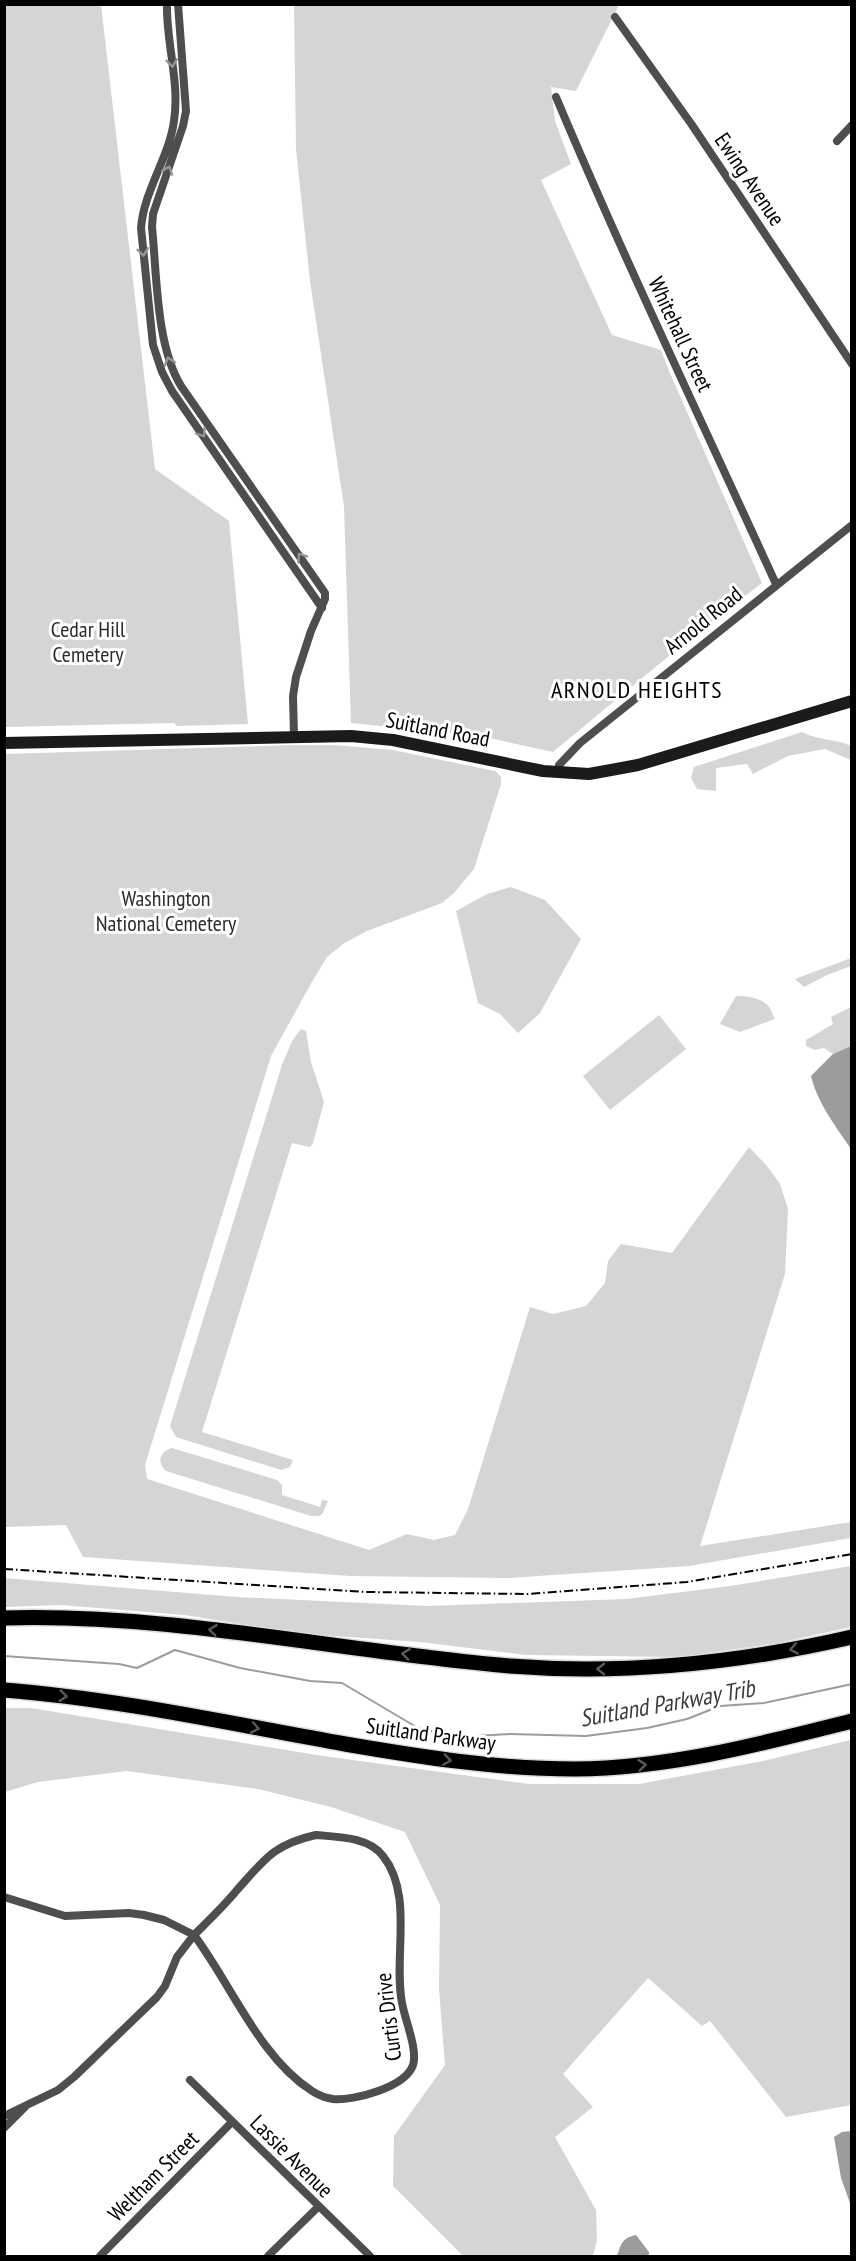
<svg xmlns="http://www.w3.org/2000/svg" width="856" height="2261" viewBox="0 0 856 2261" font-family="'PT Sans Narrow',sans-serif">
<rect width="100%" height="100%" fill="#fff"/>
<path fill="#d5d5d5" d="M4,5H101L155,469L229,521L248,724L177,726L174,723L5,727Z
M294,5H619L576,91L551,87L555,121L571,164L541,180L612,335L661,350L669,371L762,583L693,636L553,752L480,736L351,723L344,507L310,281L296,149Z
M802,732C818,741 835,738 851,746V760L825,749L788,756L753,774L747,764L716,768V791L697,789L691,778L694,767Z
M295,745H334L393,750L495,771L501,777V784L474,869L454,893L442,903L367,931L343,944L327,957L313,980L271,1056L145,1465L147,1479L369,1550L407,1534L434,1540L455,1535L468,1509L530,1307L553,1314L586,1306L605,1283L608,1261L621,1244L672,1253L749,1147L767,1166L780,1184L788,1209L785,1274L700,1546L851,1522V1538L689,1566L508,1578L350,1576L83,1557L66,1525L5,1527V754Z
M511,887L545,900L581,939L540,1013L518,1033L500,1014L478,1003L456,911L487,894Z
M851,958V966L827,975L804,987L795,979Z
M736,996C748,996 765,998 771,1010C772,1013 773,1016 775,1019L740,1032L720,1024Z
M851,1007V1046L833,1054L824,1048L815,1050L806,1046V1040L833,1024L831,1017Z
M659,1015L686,1049L610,1110L583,1076Z
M301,1029L306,1031L311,1062L324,1102L313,1143L310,1147L292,1143L202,1432L293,1460L290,1467L281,1470L176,1437L170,1426L282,1065L292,1041Z
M172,1448L277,1480L282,1485V1495L320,1507L322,1500L328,1501L323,1513L320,1516H311L166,1471C156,1462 160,1451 172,1448Z
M851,1566V1627L778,1643L679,1657L526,1655L420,1642L306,1634L184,1615L60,1605L5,1607L4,1578L237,1597L427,1606L626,1599L730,1586Z
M5,1708H31L323,1756L529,1784H639L763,1761L851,1740V2105L786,2117L710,2021L702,2026L648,1978L563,2074L593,2107L555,2137L596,2210L597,2240L593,2256H463L393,2186L394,2136L445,2065L439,1989L440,1905L405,1832L331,1807L258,1789L127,1771L38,1782L5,1792Z"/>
<path fill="#9c9c9c" d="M851,1046H852L851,1149C836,1127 817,1102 811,1076L833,1054Z
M851,2131H852L851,2206L841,2178L834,2137L842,2132Z
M636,2235L649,2252V2256H617C621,2244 622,2238 636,2235Z"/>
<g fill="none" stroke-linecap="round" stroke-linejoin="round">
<path stroke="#9c9c9c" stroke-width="2" d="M4,1656L119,1664L137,1668L175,1650L240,1668L310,1681L342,1683L418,1728L457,1737L510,1734L586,1736L647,1728L687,1719L720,1706L764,1703L852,1684"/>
<g stroke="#dbdbdb" stroke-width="18">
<path id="highway" d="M4,1618C174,1613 341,1652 510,1666C625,1675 739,1663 852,1637
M4,1690C119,1699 232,1724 345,1744C421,1757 497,1769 575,1769C670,1768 761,1744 852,1721"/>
</g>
<path stroke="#4e4e4e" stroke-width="8" d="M167,4C166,43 180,82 174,121C169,158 144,190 141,228L153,345L162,372L172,391L322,608
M178,4L186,111L183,126L153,214L152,227C157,276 156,345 181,386L325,593V599L311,631L296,677L293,696L294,736
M615,17L692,125L852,364
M556,97C625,261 702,422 776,584
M837,141L852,125
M559,773V765L580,743L852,525
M316,1835C339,1837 369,1837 383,1856C414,1895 393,1957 402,2003C405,2020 418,2050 413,2065C406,2087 354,2101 333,2099C326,2098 318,2095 312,2091C259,2057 231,1984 194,1935C209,1920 224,1906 237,1890C264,1860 274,1844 316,1835Z
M4,1897L65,1916L129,1913L144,1915L164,1920L194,1935L177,1957L165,1986L157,1997L74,2077L58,2090L4,2116
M190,2080L370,2256
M4,2128L25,2107
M100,2256L232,2122
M268,2256L318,2207"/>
<path stroke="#1b1b1b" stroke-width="12" d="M4,743L351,736L393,740L543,771L589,774L638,765L852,701"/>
<use href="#highway" stroke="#000" stroke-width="15"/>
<path stroke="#000" stroke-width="2" stroke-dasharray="9 3 1.5 3" stroke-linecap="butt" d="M4,1569L366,1592L528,1594L687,1582L852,1554"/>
</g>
<defs><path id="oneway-chevron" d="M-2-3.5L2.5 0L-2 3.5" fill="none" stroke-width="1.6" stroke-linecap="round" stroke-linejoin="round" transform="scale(1.5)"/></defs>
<g stroke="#959595">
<use href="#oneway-chevron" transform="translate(172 63) rotate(83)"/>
<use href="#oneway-chevron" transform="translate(168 170) rotate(-71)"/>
<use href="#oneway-chevron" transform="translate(143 252) rotate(82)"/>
<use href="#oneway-chevron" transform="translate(169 361) rotate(-108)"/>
<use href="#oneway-chevron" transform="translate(202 433) rotate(55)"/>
<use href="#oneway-chevron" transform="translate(301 557) rotate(-125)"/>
</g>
<g stroke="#595959">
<use href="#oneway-chevron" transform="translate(213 1630) rotate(-173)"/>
<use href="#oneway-chevron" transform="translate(794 1649) rotate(169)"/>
<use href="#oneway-chevron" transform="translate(406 1654) rotate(-173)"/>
<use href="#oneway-chevron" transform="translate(601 1669) rotate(180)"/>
<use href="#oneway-chevron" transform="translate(63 1696) rotate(6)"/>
<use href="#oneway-chevron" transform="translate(255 1728) rotate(10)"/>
<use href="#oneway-chevron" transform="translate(447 1760) rotate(8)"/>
<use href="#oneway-chevron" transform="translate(642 1765) rotate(-6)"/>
</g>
<g text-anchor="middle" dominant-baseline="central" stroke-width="6" stroke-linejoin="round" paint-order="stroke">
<g font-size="22" fill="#000" stroke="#fff">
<text transform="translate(750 179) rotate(56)">Ewing Avenue</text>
<text transform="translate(681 334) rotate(65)">Whitehall Street</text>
<text transform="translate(703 620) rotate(-39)">Arnold Road</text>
<text transform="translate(438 729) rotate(11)">Suitland Road</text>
<text transform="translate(431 1734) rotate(8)">Suitland Parkway</text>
<text transform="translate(388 2017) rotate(-97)">Curtis Drive</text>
<text transform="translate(292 2156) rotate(45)">Lassie Avenue</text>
<text transform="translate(153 2176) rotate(-45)">Weltham Street</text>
</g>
<g font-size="22" fill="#2c2c2c" stroke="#fff">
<text x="88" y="629">Cedar Hill<tspan x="88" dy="25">Cemetery</tspan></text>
<text x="166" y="898">Washington<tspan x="166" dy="25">National Cemetery</tspan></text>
</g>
<g font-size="24" letter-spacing="1.5" fill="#000" stroke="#fff">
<text x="637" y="689">ARNOLD HEIGHTS</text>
</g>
<g font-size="24" font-style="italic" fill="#3d3d3d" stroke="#fff">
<text transform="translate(667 1703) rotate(-10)">Suitland Parkway Trib</text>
</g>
</g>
<rect width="856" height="2261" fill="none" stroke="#000000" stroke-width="12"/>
</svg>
